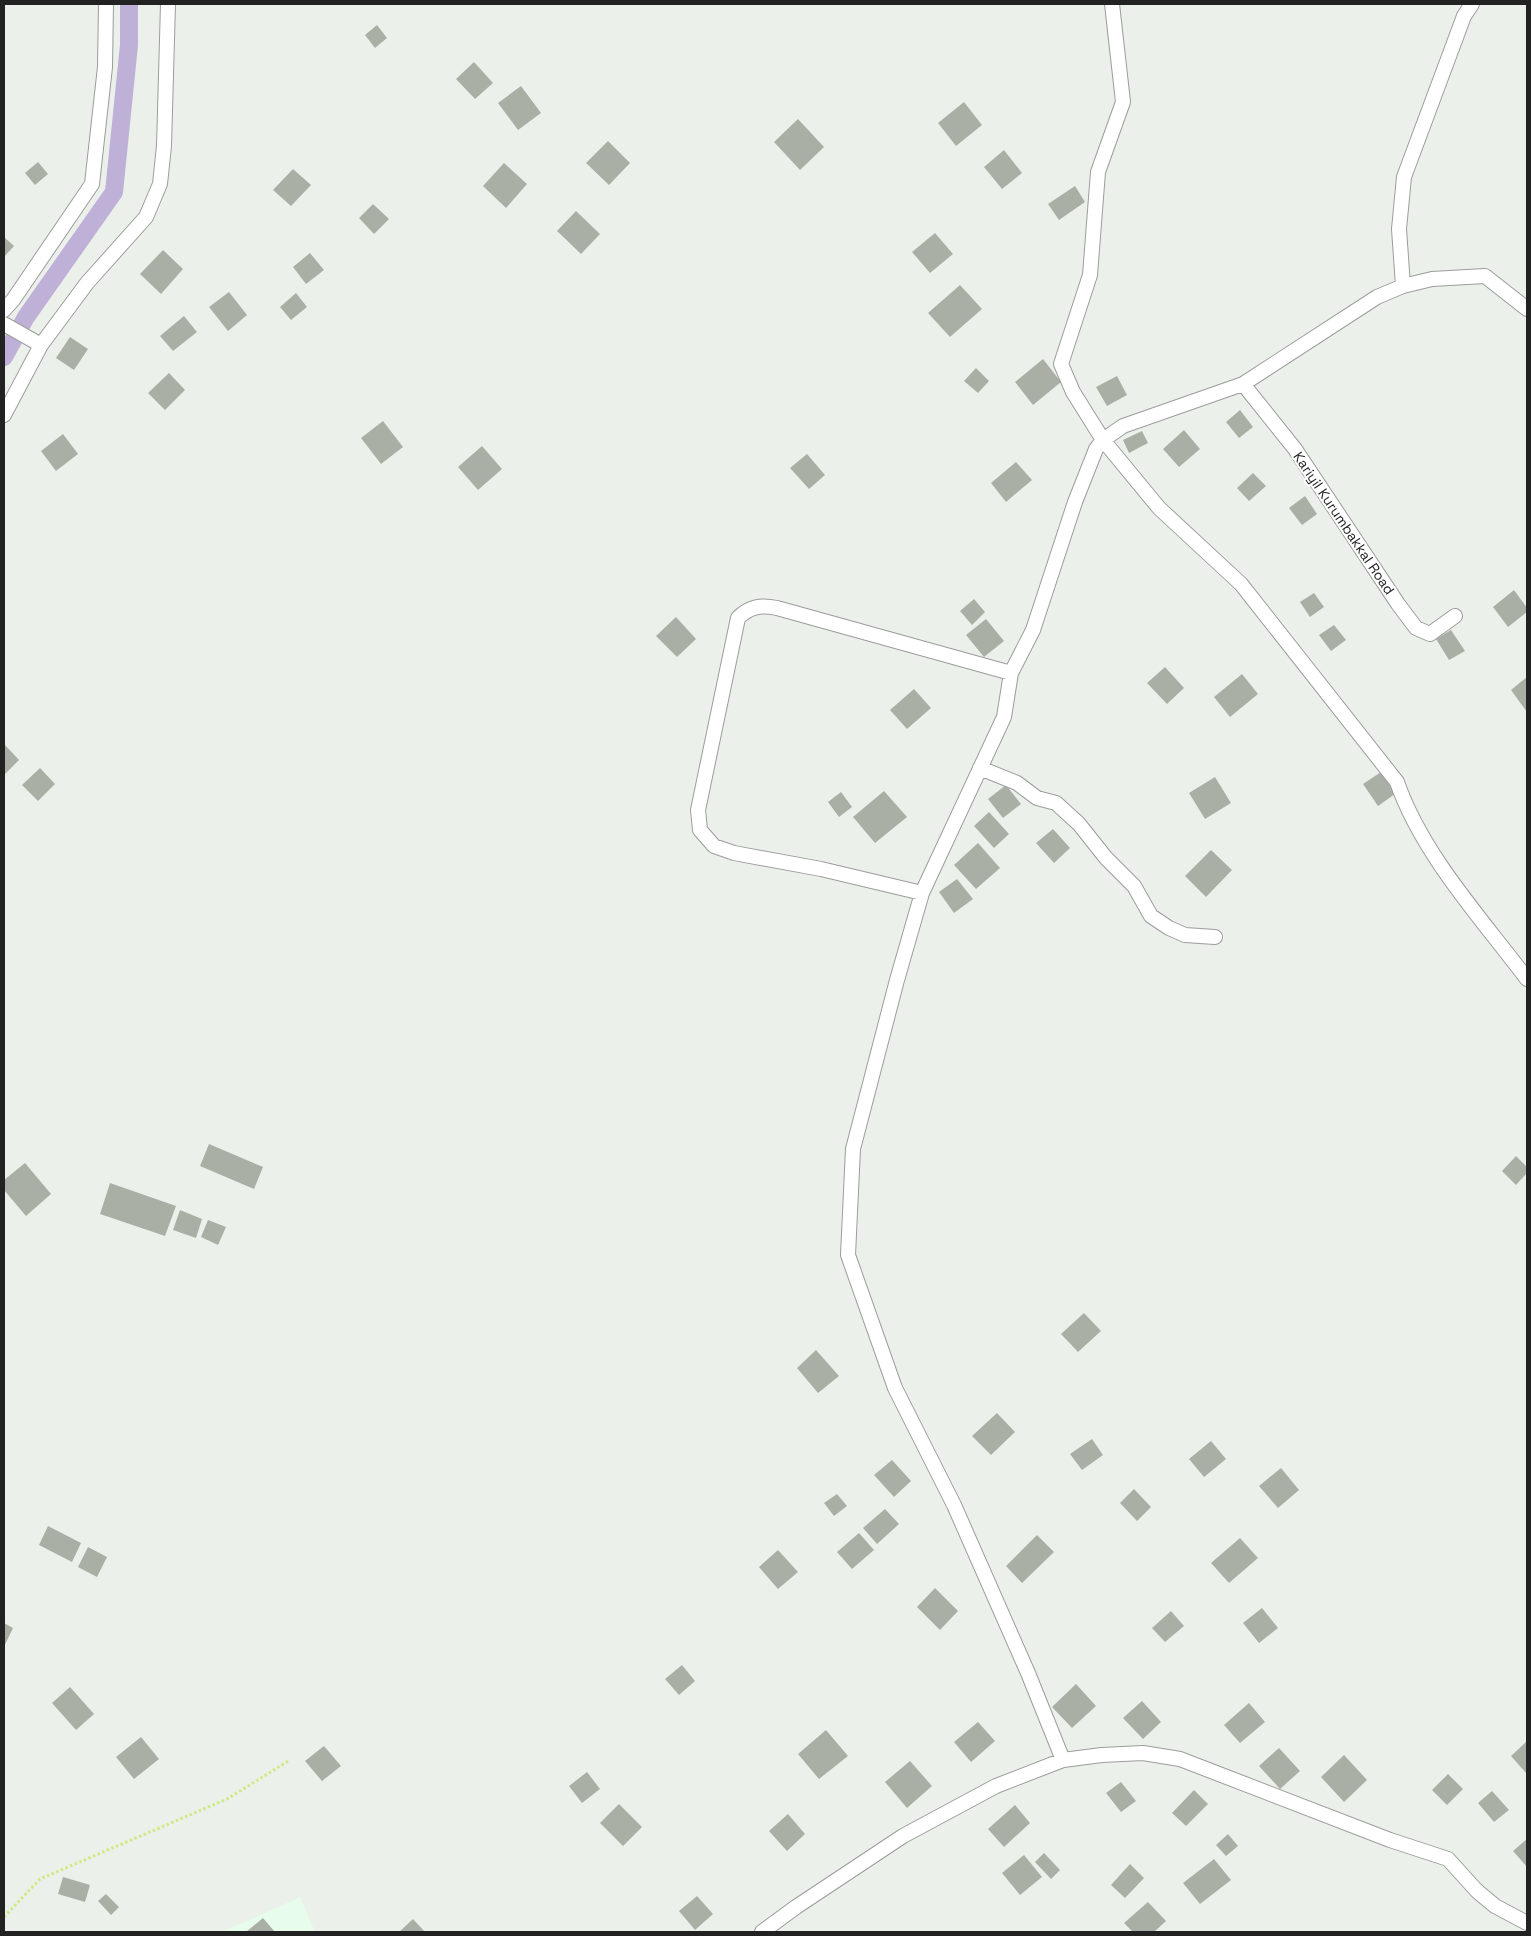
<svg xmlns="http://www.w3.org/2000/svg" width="1531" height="1936" viewBox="0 0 1531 1936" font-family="'Space Grotesk',sans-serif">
<rect width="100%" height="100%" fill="#ebf1ea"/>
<path fill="#e8fceb" d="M300,1897L315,1932H222L276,1908Z"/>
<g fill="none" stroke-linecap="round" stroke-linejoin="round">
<path stroke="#bfb0d8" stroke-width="18" d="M4,357L26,317L114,192L129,45V4"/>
</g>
<path fill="#aaafa6" d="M377,25L387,38L375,48L365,35Z
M474,62L493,83L475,99L456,79Z
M521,86L541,113L518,130L498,103Z
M964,102L982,125L956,146L938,123Z
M798,119L824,147L800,170L774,142Z
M608,141L630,163L609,185L586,163Z
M1004,150L1022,173L1002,189L984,167Z
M38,162L48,174L35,185L25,173Z
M504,163L527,184L506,208L483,186Z
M293,169L311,185L291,206L273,190Z
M1075,186L1085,202L1059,220L1048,204Z
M373,204L389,219L374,234L359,218Z
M576,211L600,234L581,254L557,231Z
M935,233L953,254L930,273L912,252Z
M4,237L14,246L4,257Z
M163,250L183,269L161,294L140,274Z
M310,253L324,270L306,284L293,267Z
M960,285L982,309L950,337L928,313Z
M229,292L247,315L228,331L209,307Z
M296,293L307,307L291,320L280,307Z
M184,316L197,332L173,351L160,336Z
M70,337L88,349L74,370L56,358Z
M1043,359L1061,382L1033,405L1015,382Z
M976,368L989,381L978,393L964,381Z
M169,373L185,390L165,410L148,393Z
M1117,376L1127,395L1107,406L1096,387Z
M1240,410L1253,427L1239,438L1226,422Z
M383,421L403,447L381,464L361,438Z
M1184,430L1200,449L1179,467L1163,449Z
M1142,431L1148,443L1129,453L1123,440Z
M63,434L78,454L56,471L41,451Z
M482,446L502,469L478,490L458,467Z
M807,454L825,475L809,489L790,468Z
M1016,462L1032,480L1006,502L991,483Z
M1253,473L1266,486L1249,501L1237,488Z
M1305,496L1317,514L1302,525L1289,508Z
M1514,590L1527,608V612L1508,627L1493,607Z
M1314,593L1324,607L1310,617L1300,602Z
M974,599L985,612L972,625L960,611Z
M676,617L696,639L677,657L656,636Z
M986,619L1004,641L984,657L966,635Z
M1334,625L1346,640L1331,651L1319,635Z
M1451,630L1465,651L1449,660L1436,639Z
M1165,667L1184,688L1167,704L1147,683Z
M1242,674L1258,694L1230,717L1214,697Z
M1527,677V712L1511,690Z
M914,689L931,708L907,729L890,710Z
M4,744L19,760L4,775Z
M40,768L55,784L38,801L22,785Z
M1381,772L1395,794L1378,806L1363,784Z
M1215,777L1231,803L1205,819L1189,793Z
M1006,785L1021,804L1003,818L988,799Z
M884,791L907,817L875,843L853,817Z
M841,792L852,807L839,817L828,802Z
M989,812L1009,834L994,848L974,826Z
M1053,829L1070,848L1054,863L1036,843Z
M978,843L1000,868L976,889L954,865Z
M1211,850L1232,870L1206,897L1185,876Z
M957,879L973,899L954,913L939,892Z
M209,1144L263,1167L254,1189L200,1166Z
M1516,1156L1527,1167V1173L1516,1185L1502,1171Z
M25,1163L51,1194L26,1216L4,1190V1180Z
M110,1183L176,1206L165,1236L100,1214Z
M180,1210L202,1219L196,1238L173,1230Z
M208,1220L226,1227L218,1245L201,1237Z
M1084,1313L1101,1331L1078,1352L1061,1334Z
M816,1350L839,1376L818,1393L797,1368Z
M997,1413L1015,1432L991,1455L972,1436Z
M1092,1439L1103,1455L1082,1470L1070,1454Z
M1211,1441L1226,1459L1204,1477L1189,1459Z
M892,1460L911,1481L894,1497L874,1475Z
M1281,1468L1299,1490L1278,1508L1259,1486Z
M1134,1489L1151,1507L1137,1521L1120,1503Z
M837,1494L847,1506L834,1516L824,1503Z
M885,1509L899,1524L877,1544L863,1528Z
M48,1526L81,1543L72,1562L39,1545Z
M859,1533L874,1550L852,1569L837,1552Z
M1037,1535L1054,1552L1022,1583L1006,1566Z
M1240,1538L1258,1558L1229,1583L1211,1563Z
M88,1547L107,1557L97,1577L78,1567Z
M778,1550L798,1572L778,1589L759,1567Z
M935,1588L958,1611L940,1630L917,1607Z
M1262,1608L1278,1628L1259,1643L1243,1623Z
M1171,1611L1184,1626L1165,1642L1152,1628Z
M4,1623L13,1628L4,1647Z
M682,1665L695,1681L679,1695L665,1679Z
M1076,1684L1096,1706L1072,1728L1052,1707Z
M70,1687L94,1714L76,1730L52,1703Z
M1142,1701L1161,1722L1143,1739L1123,1718Z
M1249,1703L1265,1722L1240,1743L1224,1725Z
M978,1722L995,1741L971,1762L954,1742Z
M826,1730L848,1756L819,1779L798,1754Z
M141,1737L159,1759L134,1779L116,1757Z
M1527,1741V1774L1511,1756Z
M324,1746L341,1766L322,1781L305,1761Z
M1279,1748L1300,1771L1280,1789L1259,1766Z
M1344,1755L1367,1780L1344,1802L1321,1777Z
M910,1761L932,1786L907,1808L885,1782Z
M587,1772L600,1789L582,1803L569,1786Z
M1448,1774L1463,1789L1447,1805L1432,1790Z
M1121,1782L1136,1801L1121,1812L1106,1793Z
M1194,1790L1208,1804L1186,1826L1172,1813Z
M1492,1791L1509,1810L1494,1822L1478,1803Z
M619,1804L642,1827L623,1846L600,1823Z
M1015,1805L1030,1823L1004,1847L988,1829Z
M788,1814L805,1834L787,1851L769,1831Z
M1228,1834L1238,1846L1226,1856L1216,1845Z
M1527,1839V1867L1513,1851Z
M1044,1853L1060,1870L1051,1879L1035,1862Z
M1024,1855L1042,1877L1020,1895L1002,1873Z
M1214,1859L1231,1880L1200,1904L1183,1883Z
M1130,1864L1144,1878L1125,1898L1111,1885Z
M63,1877L90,1885L85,1902L58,1894Z
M106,1894L119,1907L111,1915L98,1901Z
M697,1896L713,1914L695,1930L679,1911Z
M1148,1902L1166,1921L1154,1932H1133L1124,1923Z
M263,1918L275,1932H246Z
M413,1919L425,1932H399Z"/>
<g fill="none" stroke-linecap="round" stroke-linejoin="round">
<g stroke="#9c9c9c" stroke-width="16">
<path id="minor" d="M1112,4L1123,102L1098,172L1090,275L1061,364L1073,392L1103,440L1159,508L1241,584L1397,782C1422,854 1481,918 1527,979
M1403,286L1399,229L1404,177L1464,16L1472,4
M4,310L13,300L92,184L105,67L106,4
M4,324L41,345
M1243,384L1295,449L1398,604L1416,628L1430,634L1455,616
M4,415L41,345L87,283L146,217L160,184L164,146L168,4
M980,768L1017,783L1037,798L1056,803L1079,824L1106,858L1134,886L1151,916L1169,928L1185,935L1215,937
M922,893L821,869L734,853L714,846L700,830L698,810L738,618C750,606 761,605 777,608L1011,673
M1063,1760L1028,1673L954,1505L895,1388L848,1255L853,1149L897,980L922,893L1004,717L1011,673L1033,630L1075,502L1096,449L1103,440L1123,426L1243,384L1377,297L1403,286L1432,279L1485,276L1527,309
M762,1932L796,1907L903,1836L996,1786L1063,1760L1102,1755L1143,1753L1180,1759L1390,1840L1448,1859L1477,1891L1495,1906L1527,1923"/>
</g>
<path stroke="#cfe982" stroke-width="3" stroke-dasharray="2.5 2.5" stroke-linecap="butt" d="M4,1917L40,1879L227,1799L290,1760"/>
<use href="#minor" stroke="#fff" stroke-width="14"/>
</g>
<g text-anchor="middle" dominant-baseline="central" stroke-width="4" stroke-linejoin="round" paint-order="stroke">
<g font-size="14" fill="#222" stroke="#fff">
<text transform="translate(1344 523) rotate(56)">Kariyil Kurumbakkal Road</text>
</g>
</g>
<rect width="1531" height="1936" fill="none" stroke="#222222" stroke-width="10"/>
</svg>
